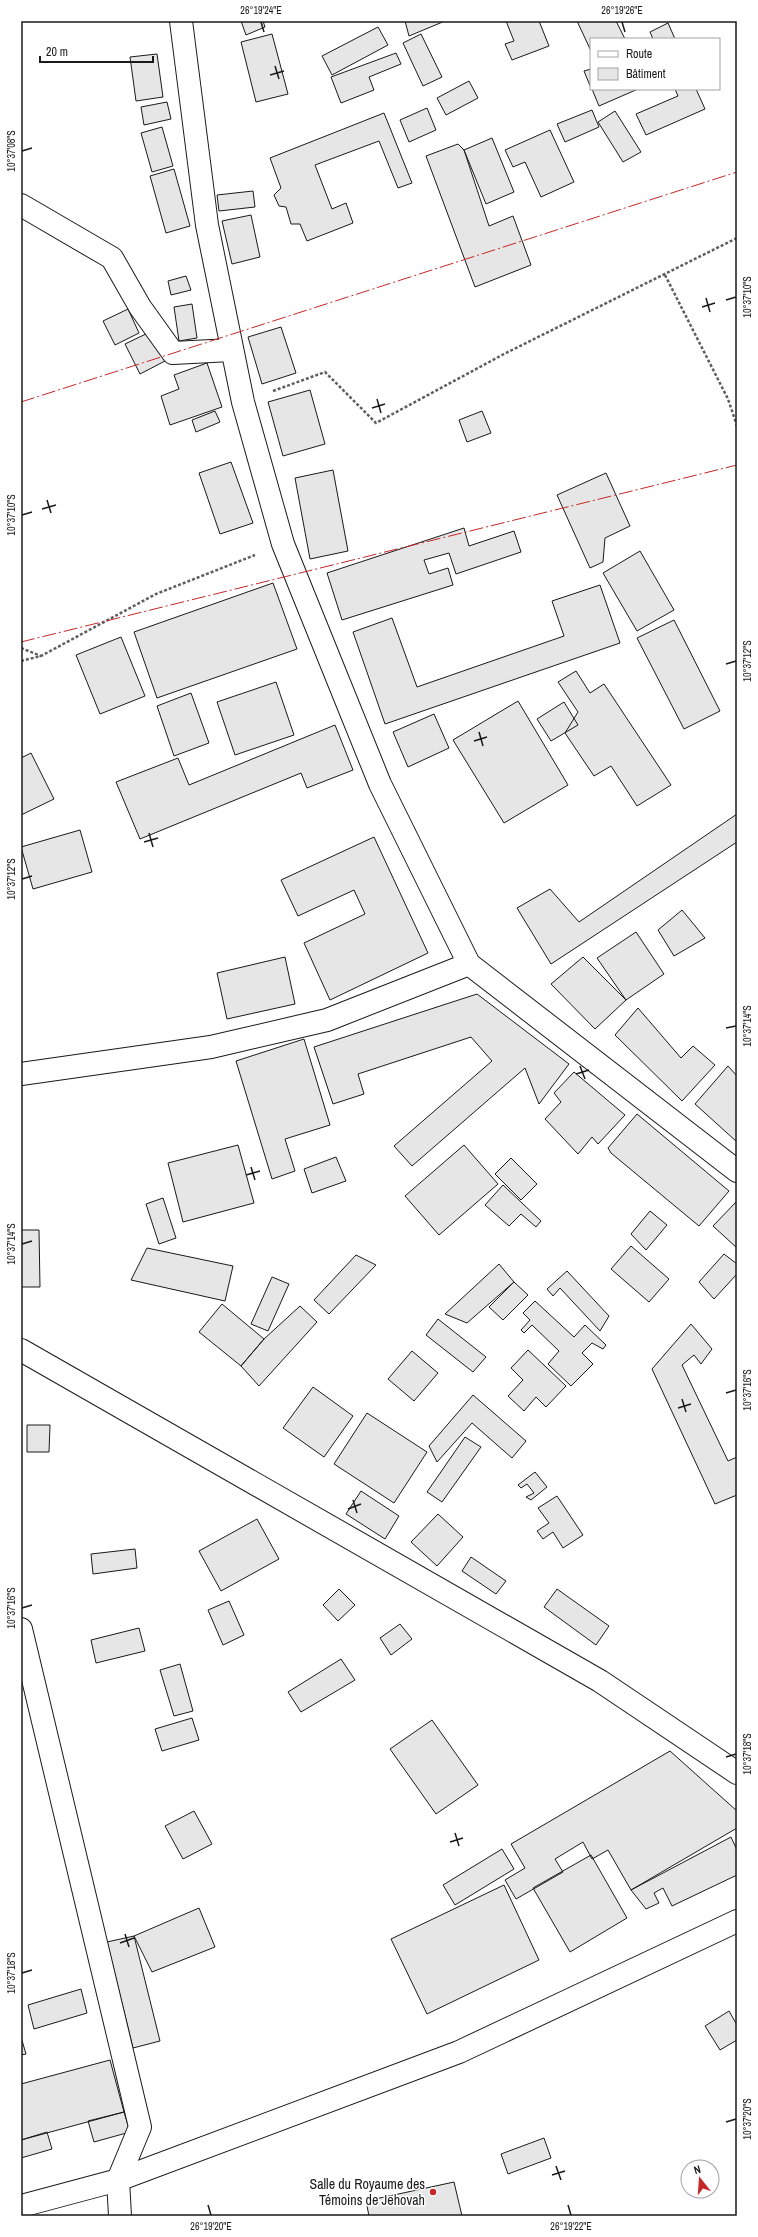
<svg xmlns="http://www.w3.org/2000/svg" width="758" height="2237" viewBox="0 0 758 2237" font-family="'Archivo Narrow',sans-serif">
<rect width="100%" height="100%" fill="#fff"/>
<path fill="#e6e6e6" stroke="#1a1a1a" d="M241,21H263L265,27L246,35Z
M405,21H445L409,36Z
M506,21H539L549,46L512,60L505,44L514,41Z
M577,21H616L625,39H591V51Z
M668,23L675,39H653L650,32Z
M378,27L388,45L332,75L322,56Z
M272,34L288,94L256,102L241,42Z
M421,34L442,77L423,86L403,43Z
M396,53L401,64L369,77L374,90L341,103L331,77Z
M157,54L163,97L136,101L130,57Z
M591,69V88L584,71Z
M469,81L478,98L446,115L437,98Z
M592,89H638L599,106Z
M675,89H696L705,109L646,135L636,114L678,96Z
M167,102L171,119L144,125L141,107Z
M427,108L436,130L409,142L400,120Z
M592,110L599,127L565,142L557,124Z
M615,111L641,152L623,162L598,122Z
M384,113L412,183L398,188L379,141L315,165L332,209L346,203L353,223L307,241L300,224H291L286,207L279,206L274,195L281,188L270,158Z
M162,127L173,166L152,172L141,133Z
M550,130L574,182L541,197L525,162L513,167L505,150Z
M492,138L514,192L486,204L464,150Z
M458,144L464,150L489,226L513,216L531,265L475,287L426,156Z
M174,169L190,226L166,233L150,176Z
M253,191L255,207L219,211L217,195Z
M251,215L260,257L232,264L222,221Z
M186,276L191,290L171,295L168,281Z
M192,304L197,338L179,341L174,307Z
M128,309L139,333L115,345L103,321Z
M281,327L296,373L262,384L248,337Z
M150,332L165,361L140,374L125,344Z
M207,363L222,407L170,425L161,396L179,389L174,375Z
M310,390L325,444L283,456L268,402Z
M215,411L220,422L196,432L192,420Z
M482,411L491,433L467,442L459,420Z
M231,462L253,523L220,534L199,473Z
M333,470L348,551L310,559L295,478Z
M606,473L630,526L605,538L603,562L590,568L557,495Z
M464,528L469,546L514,531L521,552L456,574L449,553L424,560L429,574L448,568L453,585L342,620L327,573Z
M640,551L674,610L637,631L603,573Z
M273,583L297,649L157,698L134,632Z
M600,585L620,643L385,724L353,632L392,618L417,687L564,636L552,601Z
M674,620L720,711L684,729L637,638Z
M121,637L145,696L100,714L76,655Z
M576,671L590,693L604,684L671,785L637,806L611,766L594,776L565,733L578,712L558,682Z
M276,682L294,735L235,755L217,702Z
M191,693L209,743L174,756L157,706Z
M518,701L568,785L504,823L453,740Z
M564,702L578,725L551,741L537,719Z
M434,714L449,748L408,767L393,732Z
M335,725L353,770L307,788L301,773L140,839L116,782L178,758L189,785Z
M31,753L54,799L21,815V758Z
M737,814V842L551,964L517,908L550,889L579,922Z
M80,830L92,872L33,889L21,847Z
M374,837L428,953L330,1000L304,943L365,914L354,890L298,916L281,880Z
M682,910L705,938L674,956L658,930Z
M636,932L664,974L626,1000L597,958Z
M285,957L295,1004L227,1019L217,973Z
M583,957L626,1000L595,1029L551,984Z
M477,994L569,1064L539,1104L525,1068L412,1166L394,1146L492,1061L471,1037L358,1074L364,1094L333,1104L314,1047Z
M638,1008L681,1058L693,1046L715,1065L682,1101L615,1035Z
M304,1039L330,1125L285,1139L295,1171L272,1179L236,1061Z
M728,1066L737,1076V1142L695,1104Z
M574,1072L625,1115L598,1144L592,1137L578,1154L545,1119L561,1102L554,1093Z
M637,1114L729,1191L699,1226L611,1153L608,1148Z
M238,1145L254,1203L183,1222L168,1163Z
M464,1145L498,1184L439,1235L405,1196Z
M336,1157L346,1181L312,1193L304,1169Z
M511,1158L537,1184L521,1200L495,1174Z
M503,1185L541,1221L536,1227L521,1214L509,1226L485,1205Z
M163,1198L176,1238L159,1244L146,1204Z
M737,1201V1248L713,1226Z
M650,1211L667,1225L646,1250L631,1234Z
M21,1230H39L40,1287H21Z
M631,1246L669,1279L649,1302L611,1269Z
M147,1248L233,1266L225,1301L131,1280Z
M724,1254L737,1264V1274L714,1299L699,1282Z
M356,1255L376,1265L329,1314L314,1300Z
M499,1264L514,1282L467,1323L445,1314Z
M567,1271L609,1316L600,1331L560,1288L553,1296L547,1289Z
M272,1277L289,1284L268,1331L251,1324Z
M514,1282L528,1295L503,1320L489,1307Z
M535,1301L574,1337L585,1325L606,1345L603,1349L592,1343L582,1353L593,1364L571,1386L548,1364L559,1351L532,1325L524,1333L521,1330L530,1320L523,1313Z
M222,1304L264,1339L241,1366L199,1332Z
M300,1306L317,1322L259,1386L241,1366L264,1339Z
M438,1319L486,1357L473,1372L426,1335Z
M691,1324L712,1349L701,1364L694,1355L682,1365L728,1461L737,1457V1495L715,1504L652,1369Z
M528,1350L566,1386L546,1407L536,1397L524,1411L508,1396L523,1380L511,1368Z
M412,1351L438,1373L414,1401L388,1379Z
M313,1387L353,1416L324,1457L283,1428Z
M473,1395L526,1441L512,1458L472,1423L437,1462L429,1446Z
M367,1413L427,1452L394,1503L334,1464Z
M27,1425H50L49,1452H27Z
M465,1437L481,1447L442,1502L427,1492Z
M535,1472L547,1487L531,1500L526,1497L534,1493L527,1484L521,1488L518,1485Z
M361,1491L399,1516L385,1539L346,1514Z
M557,1496L583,1535L563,1548L553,1532L543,1539L537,1531L549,1523L538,1508Z
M438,1514L463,1537L437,1566L411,1542Z
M257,1519L279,1559L221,1591L199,1551Z
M135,1549L137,1568L93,1574L91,1554Z
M471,1557L506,1581L496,1594L462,1571Z
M339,1589L355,1605L338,1621L323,1605Z
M557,1589L609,1626L596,1645L544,1607Z
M229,1601L244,1635L223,1645L208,1610Z
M400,1624L412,1639L391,1655L380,1638Z
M139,1628L145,1651L96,1663L91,1640Z
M341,1659L355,1680L301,1712L288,1692Z
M180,1664L193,1711L174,1716L160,1670Z
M192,1718L199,1740L162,1751L155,1729Z
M432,1720L478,1785L436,1814L390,1749Z
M670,1751L737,1811V1828L631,1890L608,1850L592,1859L583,1842L555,1859L563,1872L516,1899L505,1880L525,1868L511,1844Z
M194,1811L212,1844L183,1859L165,1826Z
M731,1837L737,1850V1875L672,1906L663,1888L654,1893L659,1903L646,1909L631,1890Z
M502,1849L514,1869L455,1905L443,1885Z
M591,1855L627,1918L570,1952L533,1888Z
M504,1885L539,1960L427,2014L391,1939Z
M199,1908L215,1947L152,1972L134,1936Z
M134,1936L160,2041L133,2048L107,1942Z
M81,1989L87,2013L34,2029L28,2005Z
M729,2011L737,2025V2040L720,2050L705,2026Z
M21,2037L26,2054L21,2055Z
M110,2060L124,2112L21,2140V2084Z
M124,2112L130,2132L94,2142L88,2121Z
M47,2132L52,2149L21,2158V2140Z
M544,2138L551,2158L508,2174L501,2154Z
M454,2182L462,2216H369L366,2201Z"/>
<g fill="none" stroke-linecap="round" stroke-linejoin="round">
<g stroke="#1a1a1a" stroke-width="24">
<path id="minor" d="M181,21L207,225L243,402L283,544L380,784L469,964L737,1171
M21,205L112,258L140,307L173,353L231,350
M21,1074L211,1047L327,1020L469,964
M21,1350L600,1681L737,1773
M21,1629L140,2127L118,2180L120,2216"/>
</g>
<g stroke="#1a1a1a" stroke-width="24">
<path id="trunk" d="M21,2206L118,2180L459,2052L737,1921"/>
</g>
<path stroke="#5f5f5f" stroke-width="2.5" stroke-dasharray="3 2" stroke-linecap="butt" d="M665,275L728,399L737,426
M273,391L325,372L376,423L504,354L737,238
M21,648L41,656
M21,661L41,656L156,594L255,555"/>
<use href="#minor" stroke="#fff" stroke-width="22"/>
<use href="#trunk" stroke="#fff" stroke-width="22"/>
<path stroke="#c62828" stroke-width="1" stroke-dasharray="14 3 2 3" stroke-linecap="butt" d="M21,402L737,172
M21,642L737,465"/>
</g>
<path fill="none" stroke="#1a1a1a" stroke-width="1.5" d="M261,22L264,32M622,22L625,32M275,66L279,79M270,75L284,71M22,151L32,148M706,298L710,312M726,300L736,297M702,307L715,303M377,399L381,413M372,408L385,404M47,500L51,513M42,509L56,505M22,515L32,512M726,664L736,661M479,732L483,746M474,741L487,737M149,833L153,847M144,842L158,838M22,879L32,876M726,1028L736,1026M580,1066L585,1079M576,1074L589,1070M251,1167L255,1180M246,1175L260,1171M22,1244L32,1241M726,1393L736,1390M682,1399L686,1412M678,1408L691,1404M353,1500L357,1513M348,1509L361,1504M22,1608L32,1605M726,1757L736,1754M455,1833L459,1846M450,1842L463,1838M125,1934L129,1947M120,1943L134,1938M22,1973L32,1970M726,2122L736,2119M556,2166L561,2180M552,2175L565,2171M208,2205L211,2215M568,2205L571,2215"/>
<circle fill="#c62828" stroke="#fff" stroke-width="1.5" cx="433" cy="2192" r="4"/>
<g text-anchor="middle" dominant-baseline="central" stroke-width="3" stroke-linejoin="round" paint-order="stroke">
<g font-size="14" fill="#1a1a1a" stroke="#fff" text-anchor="end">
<text x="425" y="2184">Salle du Royaume des<tspan x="425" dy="16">Témoins de Jehovah</tspan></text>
</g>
</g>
<rect width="758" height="2237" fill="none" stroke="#ffffff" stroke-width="44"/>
<rect x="590" y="38" width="130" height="52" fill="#ffffff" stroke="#a3a3a3"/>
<rect x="598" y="51" width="20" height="6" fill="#ffffff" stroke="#a3a3a3"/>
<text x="626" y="58" font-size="12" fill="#1a1a1a">Route</text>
<rect x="598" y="68" width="20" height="12" fill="#e6e6e6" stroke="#a3a3a3"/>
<text x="626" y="78" font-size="12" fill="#1a1a1a">Bâtiment</text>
<g transform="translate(700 2179) rotate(343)"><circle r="19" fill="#ffffff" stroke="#a3a3a3"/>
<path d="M0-3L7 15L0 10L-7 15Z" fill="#c62828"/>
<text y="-6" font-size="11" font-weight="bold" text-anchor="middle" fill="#1a1a1a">N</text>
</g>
<path d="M40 56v6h113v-6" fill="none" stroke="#1a1a1a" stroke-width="2"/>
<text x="46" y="56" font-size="12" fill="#1a1a1a" stroke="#ffffff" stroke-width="3" paint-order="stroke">20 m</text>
<rect x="22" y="22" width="714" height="2193" fill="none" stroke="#1a1a1a" stroke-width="1.5"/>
<g font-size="10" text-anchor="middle" fill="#1a1a1a">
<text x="261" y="14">26°19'24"E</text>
<text x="622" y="14">26°19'26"E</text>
<text transform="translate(11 151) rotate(-90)" y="4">10°37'08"S</text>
<text transform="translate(747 297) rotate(-90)" y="4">10°37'10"S</text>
<text transform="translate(11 515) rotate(-90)" y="4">10°37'10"S</text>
<text transform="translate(747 661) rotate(-90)" y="4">10°37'12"S</text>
<text transform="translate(11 879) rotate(-90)" y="4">10°37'12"S</text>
<text transform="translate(747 1026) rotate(-90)" y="4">10°37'14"S</text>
<text transform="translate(11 1244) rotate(-90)" y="4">10°37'14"S</text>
<text transform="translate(747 1390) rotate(-90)" y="4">10°37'16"S</text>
<text transform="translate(11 1608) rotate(-90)" y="4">10°37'16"S</text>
<text transform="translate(747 1754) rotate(-90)" y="4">10°37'18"S</text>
<text transform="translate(11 1973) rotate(-90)" y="4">10°37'18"S</text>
<text transform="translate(747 2119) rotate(-90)" y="4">10°37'20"S</text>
<text x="211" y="2230">26°19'20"E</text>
<text x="571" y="2230">26°19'22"E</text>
</g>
</svg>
